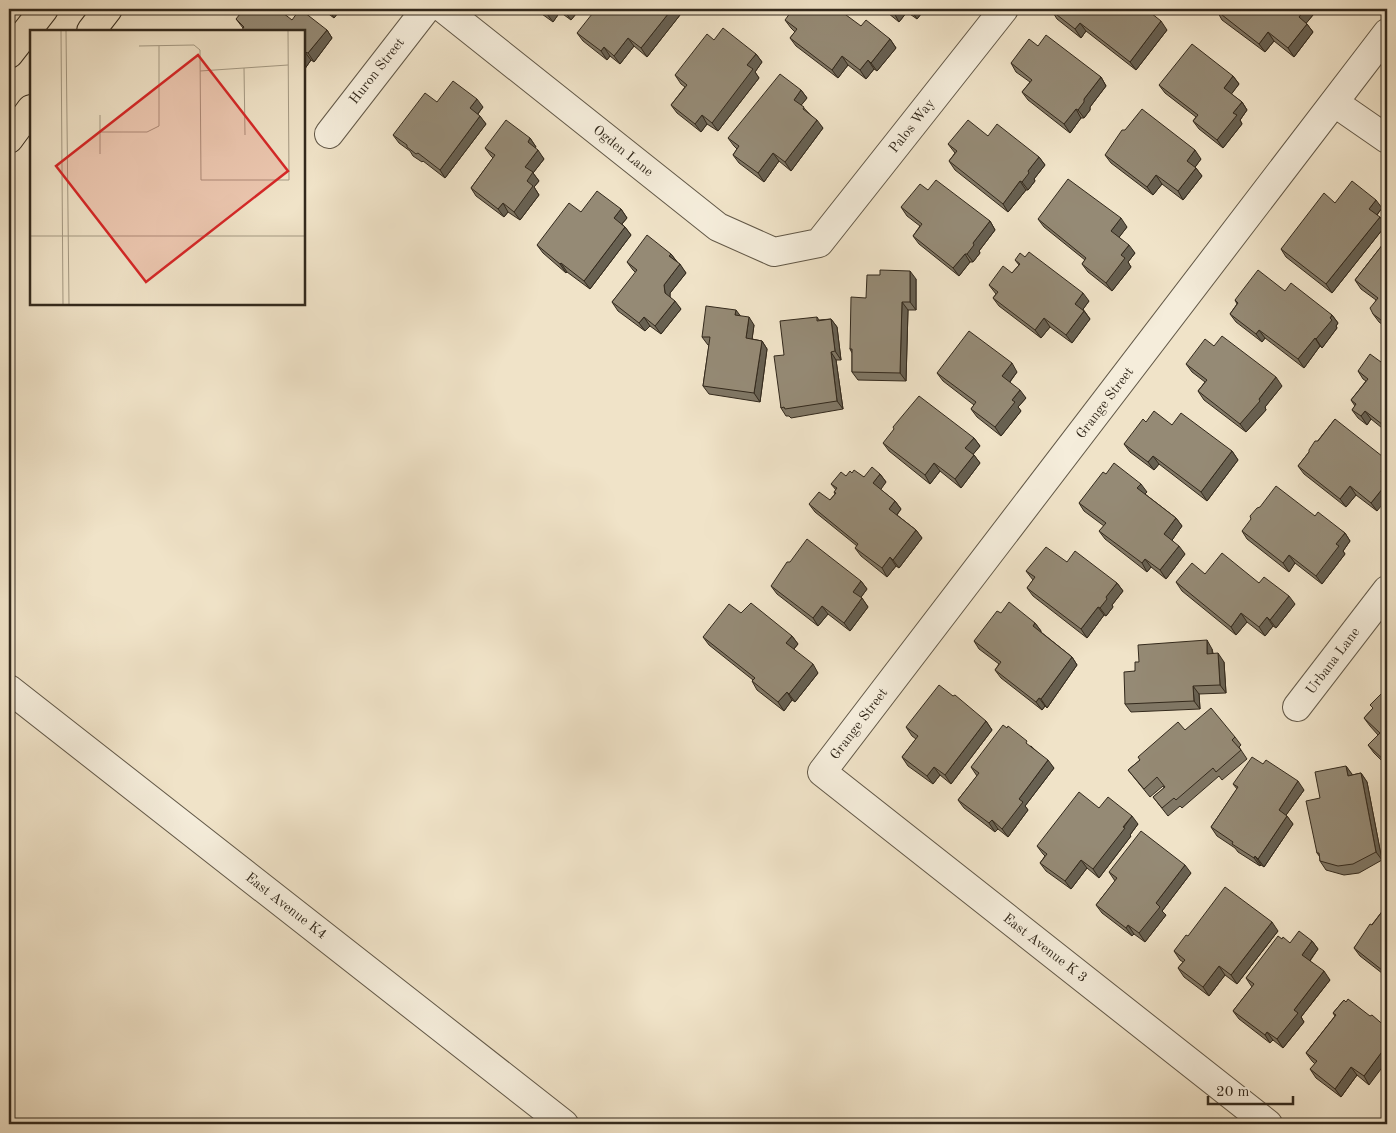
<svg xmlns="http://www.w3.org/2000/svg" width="1396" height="1133" viewBox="0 0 1396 1133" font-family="'Old Standard TT',serif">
<rect width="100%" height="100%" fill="#f0e3c8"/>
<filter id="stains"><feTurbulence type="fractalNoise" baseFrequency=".004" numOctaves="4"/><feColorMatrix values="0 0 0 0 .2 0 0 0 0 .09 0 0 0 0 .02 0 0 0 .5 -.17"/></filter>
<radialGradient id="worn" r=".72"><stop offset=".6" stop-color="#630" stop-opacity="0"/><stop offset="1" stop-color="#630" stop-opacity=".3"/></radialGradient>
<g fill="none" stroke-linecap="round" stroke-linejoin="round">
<g stroke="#625847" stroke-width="30">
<path id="street" d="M444,9L718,227L774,252L819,243L1004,9
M1335,103L1387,139
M329,134L426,9
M9,689L564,1124
M1297,707L1387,590
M1268,1124L822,772L1387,33"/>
</g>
<g stroke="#33291c" stroke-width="30">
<path id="primary" d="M91,31L108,9
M9,54L44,9
M9,139L31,109"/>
</g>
<use href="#street" stroke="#f5eddb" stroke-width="28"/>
<use href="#primary" stroke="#f0e3c8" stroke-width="28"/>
</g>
<path fill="#807765" stroke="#33291c" d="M322,9H341L334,18Z
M535,9H580L571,20L560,12L553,22Z
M606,9H675L680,15L647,57L634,46L620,64L610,56L607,60L583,41L577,33L602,14Z
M883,9H925L917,19L907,12L899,22Z
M1052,11L1167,30L1136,70L1086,31L1081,38L1057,19Z
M1217,11L1313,15L1306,23L1313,32L1294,57L1274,41L1265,52L1222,20Z
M236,19L292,20L327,30L332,38L314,62L311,60L304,70V31L243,28Z
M785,20L861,26L890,39L896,48L877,71L874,69L866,79L848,65L838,78L796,46L790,38L795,32L791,28Z
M714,40L756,54L762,62L755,72L759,78L718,131L707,124L701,132L677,113L671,105L685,87L681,84L675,75Z
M1038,46L1101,77L1106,86L1090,107V110L1084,118H1081L1070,133L1028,100L1022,92L1030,82L1016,72L1011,63Z
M1233,76L1239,84L1231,94L1242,102L1247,110L1240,120L1242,124L1223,148L1199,129L1193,121L1196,117L1165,93L1159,85Z
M801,90L807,98L801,105L823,128L791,171L779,161L764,182L739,163L733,155L737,149L734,146L728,138Z
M437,102L483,107L478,114L486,124L445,178L423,161L422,162L413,156L410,151L399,143L393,135Z
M988,136L1039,157L1045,165L1034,179L1035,181L1028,190H1026L1008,212L955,170L949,161L955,153L948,144Z
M530,138L536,147L535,148L544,159L533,173L539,181L534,187L539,195L520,220L508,212L504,217L476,196L471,188L493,158L491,156L485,148Z
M1105,155L1201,159L1195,167L1202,176L1183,200L1162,184L1153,195L1111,163Z
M928,190L990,221L995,230L979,251L980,253L973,262H970L959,276L919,244L913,236L920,226L907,216L901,207Z
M1335,203L1382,208L1377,215L1386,225L1332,293L1286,257L1281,249Z
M621,209L627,218L622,224L625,227L631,235L590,289L567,272L566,273L543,253L537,245L581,212Z
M1038,219L1127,227L1119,237L1135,253L1128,262L1131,267L1112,291L1088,272L1082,264L1085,260L1044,227Z
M1387,239V328L1379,322L1373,314L1376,300L1361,289L1355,280Z
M671,254L686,273L670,293V297L681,309L661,334L650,326L645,331L618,311L612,302L636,273L633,270L627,262Z
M1015,260L1089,301L1083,309L1090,319L1072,343L1050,327L1041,338L999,306L993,298L996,294L989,285L1012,273L1019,265Z
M916,279V310H908L906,381L858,380L852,372V353L850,349L866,298Z
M1285,291L1332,315L1338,323L1336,326L1337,328L1322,348L1320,346L1304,368L1265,338L1262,342L1236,322L1230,314L1237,304L1235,300Z
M740,316L754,325L752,339L762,341L767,349L760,402L709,394L703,386L709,345H708L702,337Z
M817,317L819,320L831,319L837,327L841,360H836L843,409L791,418L789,416H786L781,408L784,355Z
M1214,346L1282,386L1265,407L1266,410L1246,432L1204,400L1198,391L1205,382L1192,372L1186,364Z
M1381,362H1387V432L1371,419L1367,425L1358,418L1352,410L1355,406L1351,400L1366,381L1363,379L1358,371Z
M1017,372L1010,382L1026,398L1018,407L1021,411L1001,436L977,417L971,409L974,405L943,381L937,373Z
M1335,419L1377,511L1356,495L1346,507L1304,474L1298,466Z
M1146,422L1172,425L1232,451L1238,460L1207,501L1159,464L1154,470L1130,452L1124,444Z
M974,438L980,446L973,454L980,463L961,488L940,471L930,484L889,451L883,443Z
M852,473L864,477L880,474L886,482L880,489L895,501L901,509L897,515L916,530L922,538L899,568L896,566L887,577L861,556L855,548L857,546L815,512L809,504L830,500L835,494L834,492L836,490L831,484Z
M1106,474L1147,492L1145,494L1176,518L1182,526L1172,540L1185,554L1166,579L1151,567L1147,572L1105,539L1099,531L1104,526L1084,511L1079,503Z
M1315,516L1345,533L1350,541L1343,551L1345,554L1322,584L1295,563L1289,572L1247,539L1242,531Z
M1067,562L1117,583L1123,591L1112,605L1113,607L1106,616L1104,615L1087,638L1033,596L1027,588L1033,580L1026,571Z
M1205,574L1259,583L1295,604L1276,628L1273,626L1265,636L1247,622L1236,635L1182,591L1176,582Z
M861,581L867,589L861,597L868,607L850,631L828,614L818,626L777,594L771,586Z
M741,613L792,636L798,644L794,649L818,673L795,702L792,700L784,711L757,690L752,681L753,680L709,645L703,637Z
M1001,613L1035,623L1041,631V632L1072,657L1077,665L1047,708L1045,706L1042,710L1001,678L995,670L999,664L979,649L974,641Z
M1212,649L1213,653L1224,662L1226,693L1199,694L1200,709L1131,712L1125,704L1135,671L1139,662Z
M1387,688V766L1374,753L1368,745L1378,735L1370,726L1364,718L1373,708Z
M986,721L992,730L951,784L940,775L933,784L908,766L902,757L916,739L912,736L906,727Z
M1185,730L1235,737L1241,745L1239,747L1247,759L1222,780L1219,776L1182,808L1180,806L1168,816L1153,797L1164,788L1163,786L1150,797L1128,770L1140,760Z
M1031,746L1054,768L1025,806L1028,810L1008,837L998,829L995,832L964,808L958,800L977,776L971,767Z
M1346,766L1352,775L1361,773L1367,782L1382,860L1359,873L1344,875L1326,870L1320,861V857L1317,853L1320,798Z
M1233,784L1304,790L1286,815L1293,824L1264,867L1261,865L1260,866L1238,852L1235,848L1217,836L1211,827L1237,789Z
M1099,808L1138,824L1130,835L1131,836L1099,878L1087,868L1071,889L1046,871L1040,863L1045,856L1043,854L1037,846Z
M1109,872L1191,873L1162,911L1166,915L1145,942L1134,934L1132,936L1102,913L1096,905L1115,881Z
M1387,905V977L1360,956L1354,948Z
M1278,931L1237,984L1225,975L1209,996L1184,977L1178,968L1183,962L1180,960L1174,951L1188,936Z
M1282,939L1290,943L1312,941L1318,949L1310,961L1330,980L1301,1017L1304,1022L1283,1048L1273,1040L1270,1043L1239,1019L1233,1011L1252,987L1246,978Z
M1344,1000L1369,1085L1357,1075L1341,1097L1316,1078L1310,1069L1315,1064L1312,1061L1306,1053L1335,1016L1333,1013Z"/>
<path fill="#686152" stroke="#33291c" d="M328,9H341L334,18Z
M348,9H355L352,13Z
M551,9H558L560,12L553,22L547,14Z
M568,9H580L571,20L565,12Z
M672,9H675L680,15L647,57L641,48Z
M897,9H905L907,12L899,22L894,13Z
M913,9H925L917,19L911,10Z
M1305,9H1308L1313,15L1304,26L1299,17Z
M1161,21L1167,30L1136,70L1130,62Z
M1080,23L1086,31L1081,38L1075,29Z
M1307,24L1313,32L1294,57L1288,48Z
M327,30L332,38L314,62L308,53Z
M1268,32L1274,41L1265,52L1259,44Z
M628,38L634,46L620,64L614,56Z
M890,39L896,48L877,71L871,63Z
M604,47L610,56L607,60L601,51Z
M305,52L311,60L304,70V54Z
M756,54L762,62L755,72L759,78L718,131L712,123L747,65Z
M842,56L848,65L838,78L832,70Z
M868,60L874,69L866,79L860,70Z
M1233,76L1239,84L1230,96L1224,88Z
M1101,77L1106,86L1090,107V110L1084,118L1078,110L1084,99Z
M801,90L807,98L799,108L794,100Z
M477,99L483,107L476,116L470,108Z
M1242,102L1247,110L1240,120L1242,124L1223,148L1217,140L1233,113Z
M1076,109L1081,118L1070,133L1064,124Z
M702,115L707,124L701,132L695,124Z
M480,116L486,124L445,178L440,170Z
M817,120L823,128L791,171L785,162Z
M530,138L536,147L534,150L528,142Z
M538,150L544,159L533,173L539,181L534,187L539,195L520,220L514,212L527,181L525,167Z
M1195,150L1201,159L1193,170L1187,161Z
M773,153L779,161L764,182L758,173Z
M1039,157L1045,165L1034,179L1035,181L1028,190L1022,182L1028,171Z
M1196,168L1202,176L1183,200L1178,191Z
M1156,175L1162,184L1153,195L1147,187Z
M1020,181L1026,190L1008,212L1003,204Z
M1376,200L1382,208L1375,217L1369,209Z
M503,203L508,212L504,217L498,209Z
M621,209L627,218L620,226L614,218Z
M1380,217L1386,225L1332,293L1326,284Z
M1121,218L1127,227L1117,240L1111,231Z
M990,221L995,230L979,251L980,253L973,262L967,254L973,243Z
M625,227L631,235L590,289L584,281Z
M1129,245L1135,253L1128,262L1131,267L1112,291L1106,283L1121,255Z
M671,254L677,262L669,256Z
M965,254L970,262L959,276L953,268Z
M561,263L567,272L566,273L560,264Z
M680,264L686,273L670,293V302L665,293L664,285Z
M910,271L916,279V310L910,302Z
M1083,293L1089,301L1081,312L1075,304Z
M675,301L681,309L661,334L655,326Z
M902,302L908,310L906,381L900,373Z
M736,310L742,318L735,315Z
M1084,311L1090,319L1072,343L1066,335Z
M1332,315L1338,323L1336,326L1337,328L1322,348L1316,339Z
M644,317L650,326L645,331L639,323Z
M749,317L754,325L751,347L746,338Z
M1044,318L1050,327L1041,338L1035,330Z
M831,319L837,327L841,360L835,351Z
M1259,330L1265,338L1262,342L1256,334Z
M1315,338L1320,346L1304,368L1298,359Z
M762,341L767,349L760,402L754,393Z
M831,352L836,360L843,409L837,401Z
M1012,363L1017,372L1008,384L1002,376Z
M1276,377L1282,386L1265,407L1266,410L1246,432L1240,424Z
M1020,390L1026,398L1018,407L1021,411L1001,436L995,427L1012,400Z
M1365,411L1371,419L1367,425L1361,416Z
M974,438L980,446L971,457L965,448Z
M1232,451L1238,460L1207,501L1201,492Z
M974,455L980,463L961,488L955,479Z
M1153,456L1159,464L1154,470L1148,462Z
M934,463L940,471L930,484L925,475Z
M1387,463V479L1381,472Z
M880,474L886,482L879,492L873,483Z
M1387,483V499L1377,511L1371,503Z
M1141,484L1147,492L1143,496L1137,488Z
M1350,486L1356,495L1346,507L1340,499Z
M895,501L901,509L895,517L889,509Z
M1176,518L1182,526L1170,543L1164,534Z
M916,530L922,538L899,568L893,560Z
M1345,533L1350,541L1343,551L1345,554L1322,584L1316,576L1336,544Z
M1179,546L1185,554L1166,579L1160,570Z
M1289,555L1295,563L1289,572L1283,563Z
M890,557L896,566L887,577L882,568Z
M1145,559L1151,567L1147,572L1142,563Z
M861,581L867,589L859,600L853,592Z
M1117,583L1123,591L1112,605L1113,607L1106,616L1100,608L1106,597Z
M1289,596L1295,604L1276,628L1270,620Z
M862,598L868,607L850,631L844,623Z
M822,606L828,614L818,626L813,618Z
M1098,607L1104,615L1087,638L1081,629Z
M1241,613L1247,622L1236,635L1231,627Z
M1267,617L1273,626L1265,636L1259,627Z
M1035,623L1041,631L1039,635L1033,626Z
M792,636L798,644L792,651L786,643Z
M1207,640L1212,649L1213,662L1207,654Z
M1218,653L1224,662L1226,693L1220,685Z
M1072,657L1077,665L1047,708L1041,699Z
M813,664L818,673L795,702L789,694Z
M1193,686L1199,694L1200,709L1194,701Z
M787,692L792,700L784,711L778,702Z
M1039,698L1045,706L1042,710L1036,702Z
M986,721L992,730L951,784L945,775Z
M1048,760L1054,768L1025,806L1028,810L1008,837L1002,829L1019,799Z
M1346,766L1352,774L1354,784L1348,776Z
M934,767L940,775L933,784L927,776Z
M1361,773L1367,782L1382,860L1376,852Z
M1298,781L1304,790L1284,818L1279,810Z
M1132,816L1138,824L1130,835L1131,836L1099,878L1093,869Z
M1287,816L1293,824L1264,867L1258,859Z
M992,820L998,829L995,832L989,823Z
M1255,856L1261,865L1260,866L1254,858Z
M1081,860L1087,868L1071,889L1065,881Z
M1185,865L1191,873L1162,911L1166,915L1145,942L1139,933L1156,903Z
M1272,922L1278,931L1237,984L1231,975Z
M1128,925L1134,934L1132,936L1126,928Z
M1312,941L1318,949L1308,963L1302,955Z
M1219,966L1225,975L1209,996L1203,987Z
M1324,971L1330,980L1301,1017L1304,1022L1283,1048L1277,1039L1294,1010Z
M1267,1032L1273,1040L1270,1043L1265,1035Z
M1387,1045V1061L1369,1085L1364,1076Z
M1351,1067L1357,1075L1341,1097L1335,1089Z"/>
<path fill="#958a75" stroke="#33291c" d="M244,9H278L292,20L300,9L327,30L308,53L305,52L304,54V31H241L244,27L236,19Z
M541,9H551L547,14Z
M561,9H568L565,12Z
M596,9L602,14L606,9H672L641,48L628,38L614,56L604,47L601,51L577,33Z
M793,9H838L861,26L866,20L890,39L871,63L868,60L860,70L842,56L832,70L790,38L797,29L785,20Z
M888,9H897L894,13Z
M1053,9H1146L1161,21L1130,62L1080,23L1075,29L1052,11Z
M1218,9H1305L1299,17L1307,24L1288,48L1268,32L1259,44L1217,11Z
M723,28L756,54L747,65L753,69L712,123L702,115L695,124L671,105L687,85L675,75L707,34L714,40Z
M1046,35L1101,77L1084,99V102L1078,110L1076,109L1064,124L1022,92L1032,80L1011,63L1029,39L1038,46Z
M1192,44L1233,76L1224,88L1242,102L1233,113L1237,115L1217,140L1193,121L1198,115L1159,85Z
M780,74L801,90L794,100L804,107L803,109L817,120L785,162L773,153L758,173L733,155L739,146L728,138Z
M453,81L477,99L470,108L480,116L440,170L418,153L416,154L407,147V145L393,135L425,93L437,102Z
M1142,109L1195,150L1187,161L1196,168L1178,191L1156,175L1147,187L1105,155L1122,130H1125Z
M506,120L530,138L528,142L538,150L525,167L533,172L527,181L533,186L514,212L503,203L498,209L471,188L495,155L485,148Z
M968,120L988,136L997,124L1039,157L1028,171L1029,173L1022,182L1020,181L1003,204L949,161L957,151L948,144Z
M1068,179L1121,218L1111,231L1129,245L1121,255L1125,258L1106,283L1082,264L1086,258L1038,219Z
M936,180L990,221L973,243L974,245L967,254H965L953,268L913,236L922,224L901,207L920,184L928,190Z
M1352,181L1376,200L1369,209L1380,217L1326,284L1281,249L1324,193L1335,203Z
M597,191L621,209L614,218L625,227L584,281L561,263L560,264L537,245L569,203L581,212Z
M647,235L671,254L669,256L680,264L664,285L665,293L675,301L655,326L644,317L639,323L612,302L637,270L627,262Z
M1387,239V318L1386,321L1381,320L1373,314L1370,308L1378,298L1355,280Z
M1029,252L1083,293L1075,304L1084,311L1066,335L1044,318L1035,330L993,298L998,292L989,285L1003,266L1012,273L1020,264L1015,260L1020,253L1025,257Z
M880,270L910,271V302H902L900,373L852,372V349H850L851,297L866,298L867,275H880Z
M1258,270L1285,291L1291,283L1332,315L1330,318L1332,320L1316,339L1315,338L1298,359L1259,330L1256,334L1230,314L1238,303L1235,300Z
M706,306L736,310L735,315L749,317L746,338L762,341L754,393L703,386L710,337H702Z
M817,317V321L831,319L835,351L831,352L837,401L785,409L784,407L781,408L774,356L784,355L780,321Z
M969,331L1012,363L1002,376L1020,390L1012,400L1015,402L995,427L971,409L976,402L937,373Z
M1222,336L1276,377L1259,399L1260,401L1240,424L1198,391L1207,380L1186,364L1205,339L1214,346Z
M1370,354L1381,362L1383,359L1387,362V428L1365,411L1361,416L1352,410L1356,404L1351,400L1368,379L1358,371Z
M919,396L974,438L965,448L974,455L955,479L934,463L925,475L883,443L894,429L893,427Z
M1154,411L1172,425L1181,413L1232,451L1201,492L1153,456L1148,462L1124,444L1143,419L1146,422Z
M1335,419L1387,460V463L1381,472L1387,477V483L1371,503L1350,486L1340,499L1298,466L1309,452V450L1315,441H1318Z
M1114,463L1141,484L1137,488L1176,518L1164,534L1179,546L1160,570L1145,559L1142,563L1099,531L1106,523L1079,503L1103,472L1106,474Z
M872,467L880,474L873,483L895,501L889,509L916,530L893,560L890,557L882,568L855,548L858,544L809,504L819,492L830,500L836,493L834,492L837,488L831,484L841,472L846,476L850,471L852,473L854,470L864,477Z
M1276,486L1315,516L1318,512L1345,533L1336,544L1339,546L1316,576L1289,555L1283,563L1242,531L1251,519L1250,516L1257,508L1260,507Z
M807,539L861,581L853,592L862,598L844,623L822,606L813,618L771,586L787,562H790Z
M1046,547L1067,562L1075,551L1117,583L1106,597L1107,599L1100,608L1098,607L1081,629L1027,588L1035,577L1026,571Z
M1222,553L1259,583L1264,577L1289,596L1270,620L1267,617L1259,627L1241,613L1231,627L1176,582L1192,563L1205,574Z
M1009,602L1035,623L1033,626L1072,657L1041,699L1039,698L1036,702L995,670L1001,662L974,641L997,611L1001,613Z
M751,603L792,636L786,643L813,664L789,694L787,692L778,702L752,681L755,678L703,637L729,604L741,613Z
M1207,640V654L1218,653L1220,685L1193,686L1194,701L1125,704L1124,672L1135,671V662H1139L1138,645Z
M939,685L953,696L955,695L986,721L945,775L934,767L927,776L902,757L918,736L906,727Z
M1387,688V763L1368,745L1380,733L1364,718L1373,708L1370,705Z
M1211,708L1235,737L1232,740L1241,750L1216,772L1213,768L1176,800L1174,798L1162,808L1153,797L1165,787L1157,777L1144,789L1128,770L1140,760L1138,757L1178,722L1185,730Z
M1003,725L1007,728L1008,726L1027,741L1026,743L1048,760L1019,799L1023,802L1002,829L992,820L989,823L958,800L979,773L971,767Z
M1252,757L1263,764L1266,760L1298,781L1279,810L1287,816L1258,859L1255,856L1254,858L1232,844L1233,842L1211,827L1238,787L1233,784Z
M1346,766L1348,776L1361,773L1376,852L1353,864L1338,866L1320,861L1319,853H1317L1306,801L1320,798L1315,772Z
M1079,792L1099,808L1108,797L1132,816L1123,827L1125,828L1093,869L1081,860L1065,881L1040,863L1047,854L1037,846Z
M1141,831L1185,865L1156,903L1160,907L1139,933L1128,925L1126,928L1096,905L1117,878L1109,872Z
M1225,887L1272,922L1231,975L1219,966L1203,987L1178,968L1185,960L1174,951L1186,935L1188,936Z
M1387,905V974L1354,948L1370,924L1372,925Z
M1299,931L1312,941L1302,955L1324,971L1294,1010L1298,1013L1277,1039L1267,1032L1265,1035L1233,1011L1254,984L1246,978L1278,936L1282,939L1283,937L1290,943Z
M1348,999L1370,1016L1372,1015L1387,1028V1045L1364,1076L1351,1067L1335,1089L1310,1069L1317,1061L1306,1053L1336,1015L1333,1013L1344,1000L1346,1002Z"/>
<g text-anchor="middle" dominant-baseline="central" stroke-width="4" stroke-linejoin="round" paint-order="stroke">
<g font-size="14" fill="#33291c" stroke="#f5eddb">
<text transform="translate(377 71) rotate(-52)">Huron Street</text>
<text transform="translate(912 126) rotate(-52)">Palos Way</text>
<text transform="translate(623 151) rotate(39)">Ogden Lane</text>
<text transform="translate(1105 403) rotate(-53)">Grange Street</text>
<text transform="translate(1333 661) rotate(-53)">Urbana Lane</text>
<text transform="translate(859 724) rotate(-53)">Grange Street</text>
<text transform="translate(286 906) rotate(38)">East Avenue K4</text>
<text transform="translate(1045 948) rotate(38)">East Avenue K 3</text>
</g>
</g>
<g transform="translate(30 30)">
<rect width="275" height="275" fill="#f0e3c8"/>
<path fill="none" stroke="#a49983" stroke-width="1" d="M31,0L33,275M36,0L39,275M109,16L164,15L170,20L171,150H259L258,0M214,38L215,105M170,41L258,35M70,85V124M70,102H117L129,96V16M0,206H275"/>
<path fill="#d62828" fill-opacity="0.15" stroke="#d62828" stroke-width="2.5" d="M168,25L258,141L116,252L26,136Z"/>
<rect width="275" height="275" fill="none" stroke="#33291c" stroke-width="2.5"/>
</g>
<rect width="1396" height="1133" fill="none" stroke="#f0e3c8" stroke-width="30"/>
<rect x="10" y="10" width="1376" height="1113" fill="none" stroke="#33291c" stroke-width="2.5"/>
<rect x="15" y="15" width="1366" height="1103" fill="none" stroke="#33291c"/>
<path d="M1208 1096v8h85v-8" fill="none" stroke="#33291c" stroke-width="2.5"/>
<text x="1216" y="1096" font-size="15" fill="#33291c" stroke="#f5eddb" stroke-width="4" paint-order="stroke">20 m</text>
<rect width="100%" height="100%" filter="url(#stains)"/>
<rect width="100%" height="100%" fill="url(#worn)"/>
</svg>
